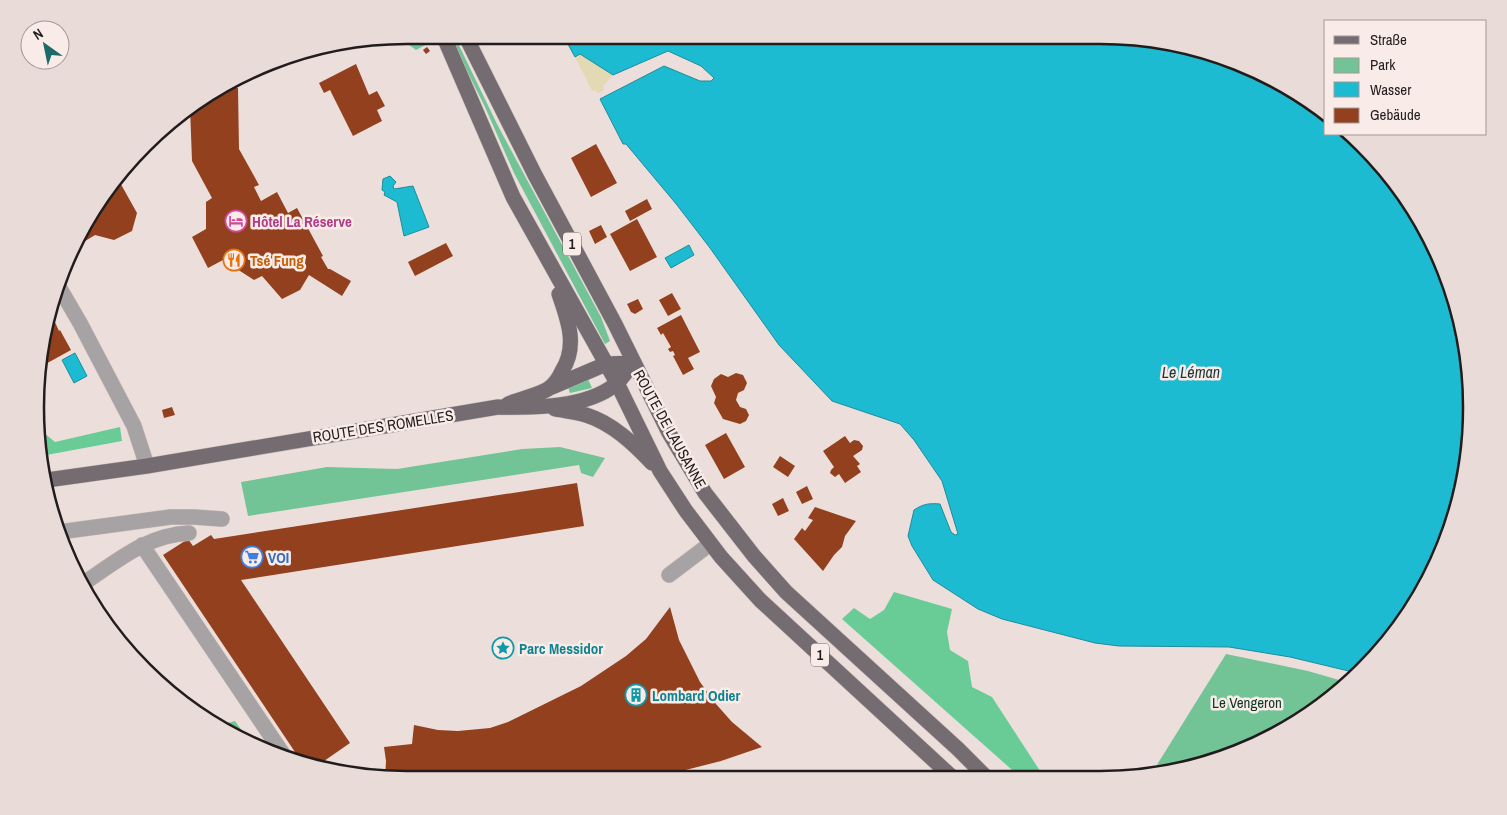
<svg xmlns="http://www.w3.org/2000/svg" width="1507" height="815" viewBox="0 0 1507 815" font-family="'Archivo Narrow',sans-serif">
<rect width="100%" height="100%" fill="#ecdfdb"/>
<path fill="#72c496" d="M449,35H454L497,124L601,317L610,341L605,344L514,173L485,107Z
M588,379L592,388L570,393L568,387Z
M560,447L605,458L593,477L581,473L579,465L248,516L241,482L327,467L397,469L522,449Z
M1226,654L1308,671L1346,682L1307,717L1242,752L1150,776Z
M235,721L250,742L222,730L216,726Z"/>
<path fill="#69cc96" d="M408,35H430L433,41L416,50L398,37Z
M120,427L122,441L41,456L36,432L38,428L55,442Z
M894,592L952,609L947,632L950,650L968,661L972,687L992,697L1044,777H1020L842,619L854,608L870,619L884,610Z"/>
<path fill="#e3d9b4" d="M580,54L613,75L603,86L604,90L598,93L595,90L592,91L575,57Z"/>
<path fill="#1dbbd1" stroke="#1e8c9b" d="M563,35L1124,36L1196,48L1285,85L1326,114V134H1351L1395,181L1433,242L1459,311L1471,383L1469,456L1452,527L1422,594L1379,653L1357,673L1290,657L1229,647L1119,646L1095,643L1002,619L978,609L933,580L912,546L908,536L914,510C923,504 929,503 940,504L951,532L955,535L958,534L942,481L914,440L900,424L832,401L779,345L710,248L677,205L626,144H623L600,99L664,66L700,81H711L714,78L701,66L668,51L613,75L580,54L575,57Z
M390,176L396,182L393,186L394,189L413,186L429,227L404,236L397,202L384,195L385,192L382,190L383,179Z
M689,245L694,255L671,268L665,258Z
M75,353L87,376L74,383L62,360Z"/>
<path fill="#93401e" d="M427,47L430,51L426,54L423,50Z
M356,64L369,95L377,91L385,106L377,110L382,121L353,136L330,90L324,93L319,83Z
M226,88H238L239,149L259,185L254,187L261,201L277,192L288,213L297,208L323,256L321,257L328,269H330L351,281L342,296L309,275L300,290L282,299L262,276L254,280L223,260L208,268L192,237L206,229V202L212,198L192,161L190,107Z
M596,144L617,183L591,197L571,158Z
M118,179L137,213L132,231L114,240L95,235L77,246L98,201Z
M647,199L652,209L630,221L625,211Z
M637,219L657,257L630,271L610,234Z
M601,225L607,237L595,244L589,231Z
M446,243L453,256L415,276L408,262Z
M672,293L681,309L668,316L659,300Z
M638,299L643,309L635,314L631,312L627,304Z
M49,309L59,331L60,330L71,350L42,366Z
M681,315L700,352L688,358L694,369L683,375L673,356L675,355L673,351L670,352L668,349L671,347L663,333L661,335L657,328Z
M736,373L743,375L747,383L744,390L738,393L736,400L740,407L746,409L749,415L746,421L740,424L723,419L714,403L716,397L711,386L714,379L721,374L728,377Z
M172,407L175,415L164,418L162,410Z
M726,433L745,467L724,479L705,445Z
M845,436L850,443L854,440L859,441L863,446L862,450L853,456L860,464L857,466L861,472L845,483L839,474L835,477L830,473L831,470L834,467L823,451Z
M780,456L795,466L788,477L773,467Z
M577,483L584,526L241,580L350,743L314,768L303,764L163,555L188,539L193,546L211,535L214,539Z
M807,486L813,499L802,504L796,492Z
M783,498L789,511L778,516L772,504Z
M815,507L856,521L845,536L842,547L834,555L823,571L794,539L802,528L805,531L813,520L808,518Z
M670,607L679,640L700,682L716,704L732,722L762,747L721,761L654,778L385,779L386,761L384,747L412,744L414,725L438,730L458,731L490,728L508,722L581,686L626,656L646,639Z"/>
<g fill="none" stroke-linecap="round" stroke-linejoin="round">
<g stroke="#c8bcb9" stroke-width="16">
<path id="minor" d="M59,287L80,323L134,426L147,466
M59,532L171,517H194L222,519
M142,545L285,757
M669,575L710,544
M84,583C117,561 147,535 189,533"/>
</g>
<g stroke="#c8bcb9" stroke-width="16">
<path id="major" d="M443,35L513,197L617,383L660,471L686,511L721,557L760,600L952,777
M465,35L535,175L615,324L669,433L705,493L754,556L786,592L958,749L986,777
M552,387L606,364L633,363
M508,404C519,399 539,395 548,389C554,385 559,378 562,371C578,346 568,320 559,294
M555,409C565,411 576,412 586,415C612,423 634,444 652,463
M47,480L147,466L498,407C534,408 587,408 616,384C623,378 628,369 633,363"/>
</g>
<use href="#minor" stroke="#a7a2a4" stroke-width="15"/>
<use href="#major" stroke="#756c71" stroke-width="15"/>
</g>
<defs>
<g id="hotel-ring" transform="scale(1.125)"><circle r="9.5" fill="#f9ece8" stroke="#d1479c" stroke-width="1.5"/><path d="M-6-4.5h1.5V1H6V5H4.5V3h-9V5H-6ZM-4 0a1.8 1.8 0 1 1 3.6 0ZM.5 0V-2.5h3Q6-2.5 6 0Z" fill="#d1479c"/></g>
<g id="restaurant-ring" transform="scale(1.125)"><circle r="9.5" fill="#f9ece8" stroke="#e8710a" stroke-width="1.5"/><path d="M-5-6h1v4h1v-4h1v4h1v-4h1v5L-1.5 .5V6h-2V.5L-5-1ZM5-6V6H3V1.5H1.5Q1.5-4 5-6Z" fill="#e8710a"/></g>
<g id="supermarket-ring" transform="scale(1.125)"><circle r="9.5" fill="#f9ece8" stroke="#3f7fe0" stroke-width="1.5"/><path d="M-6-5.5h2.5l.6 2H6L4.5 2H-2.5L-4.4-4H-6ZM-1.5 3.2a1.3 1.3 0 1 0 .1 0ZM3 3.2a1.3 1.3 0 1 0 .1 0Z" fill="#3f7fe0"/></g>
<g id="sight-ring" transform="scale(1.125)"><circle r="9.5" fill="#f9ece8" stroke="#0f9aa8" stroke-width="1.5"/><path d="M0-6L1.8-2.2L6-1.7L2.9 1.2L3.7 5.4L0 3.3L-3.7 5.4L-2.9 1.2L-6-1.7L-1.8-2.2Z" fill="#0f9aa8"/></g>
<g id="building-ring" transform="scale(1.125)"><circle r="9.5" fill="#f9ece8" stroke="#0f9aa8" stroke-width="1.5"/><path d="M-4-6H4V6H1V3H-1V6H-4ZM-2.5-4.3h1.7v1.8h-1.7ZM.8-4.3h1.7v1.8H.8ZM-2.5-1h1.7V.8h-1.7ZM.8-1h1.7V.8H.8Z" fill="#0f9aa8"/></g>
</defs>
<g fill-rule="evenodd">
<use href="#hotel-ring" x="236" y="221"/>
<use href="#restaurant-ring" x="234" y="260"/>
<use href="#supermarket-ring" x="252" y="557"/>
<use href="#sight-ring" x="503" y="648"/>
<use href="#building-ring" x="636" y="695"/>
</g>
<g text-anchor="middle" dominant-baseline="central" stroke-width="5" stroke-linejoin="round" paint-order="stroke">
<g fill="#f9ece8" stroke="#625b59" stroke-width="1">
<rect x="563" y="232.5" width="18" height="23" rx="4"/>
<rect x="811" y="643.5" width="18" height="23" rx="4"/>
</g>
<g font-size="14" font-weight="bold" fill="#221d1c">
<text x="572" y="244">1</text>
<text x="820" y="655">1</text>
</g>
<g font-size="15" font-weight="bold" fill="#b23c85" stroke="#f9ece8" text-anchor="start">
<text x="252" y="221">Hôtel La Réserve</text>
</g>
<g font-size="15" font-weight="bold" fill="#c56008" stroke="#f9ece8" text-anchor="start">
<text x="250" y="260">Tsé Fung</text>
</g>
<g font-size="15" fill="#221d1c" stroke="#f9ece8">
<text transform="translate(383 426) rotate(-9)">ROUTE DES ROMELLES</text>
<text transform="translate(670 429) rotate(61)">ROUTE DE LAUSANNE</text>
</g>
<g font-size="15" font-weight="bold" fill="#366cbe" stroke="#f9ece8" text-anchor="start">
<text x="268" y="557">VOI</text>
</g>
<g font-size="15" font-weight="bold" fill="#0d838f" stroke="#f9ece8" text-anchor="start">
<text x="519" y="648">Parc Messidor</text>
<text x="652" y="695">Lombard Odier</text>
</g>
<g font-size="15" fill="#0c3722" stroke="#f9ece8">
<text x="1247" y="702">Le Vengeron</text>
</g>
<g font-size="16" font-style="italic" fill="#1c3438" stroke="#f9ece8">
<text x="1191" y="372">Le Léman</text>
</g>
</g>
<path d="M0 0H1507V815H0ZM407 44H1100A363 363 0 0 1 1463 407V408A363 363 0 0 1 1100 771H407A363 363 0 0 1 44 408V407A363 363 0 0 1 407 44Z" fill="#e8dbd8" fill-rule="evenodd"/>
<path fill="none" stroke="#221d1c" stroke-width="2.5" d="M407 44H1100A363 363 0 0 1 1463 407V408A363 363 0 0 1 1100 771H407A363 363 0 0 1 44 408V407A363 363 0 0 1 407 44Z"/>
<rect x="1324" y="20" width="162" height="115" fill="#f9ece8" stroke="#a39996"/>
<rect x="1334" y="36" width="25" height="8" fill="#756c71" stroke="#a39996"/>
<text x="1370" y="45" font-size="15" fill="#221d1c">Straße</text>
<rect x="1334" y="58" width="25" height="15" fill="#72c496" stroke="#a39996"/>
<text x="1370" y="70" font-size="15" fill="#221d1c">Park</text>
<rect x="1334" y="82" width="25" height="15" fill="#1dbbd1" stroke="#a39996"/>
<text x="1370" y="95" font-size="15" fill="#221d1c">Wasser</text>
<rect x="1334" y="108" width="25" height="15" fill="#93401e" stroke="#a39996"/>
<text x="1370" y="120" font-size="15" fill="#221d1c">Gebäude</text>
<g transform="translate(45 45) rotate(327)"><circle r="24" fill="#f9ece8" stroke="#a39996"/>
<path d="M0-4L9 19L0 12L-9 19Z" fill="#1c6969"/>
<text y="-8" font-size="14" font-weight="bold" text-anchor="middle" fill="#221d1c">N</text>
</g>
</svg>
